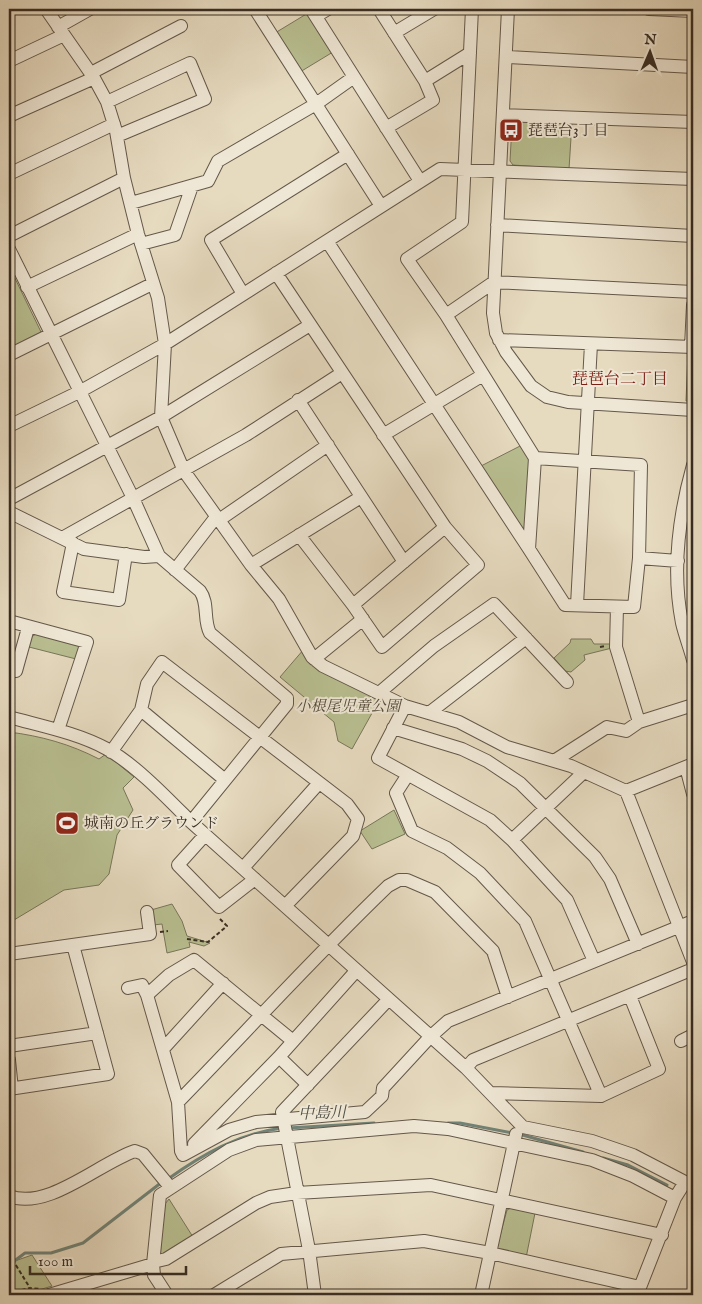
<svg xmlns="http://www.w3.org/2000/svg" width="702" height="1304" viewBox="0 0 702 1304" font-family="'IM FELL English','Noto Serif JP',serif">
<rect width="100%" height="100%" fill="#e6dabf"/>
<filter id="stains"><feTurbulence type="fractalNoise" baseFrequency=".004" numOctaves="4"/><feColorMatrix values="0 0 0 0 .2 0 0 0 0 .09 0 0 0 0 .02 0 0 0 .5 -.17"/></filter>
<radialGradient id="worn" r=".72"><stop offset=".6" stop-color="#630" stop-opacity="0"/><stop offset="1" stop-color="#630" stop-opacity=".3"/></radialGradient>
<path fill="#b8be90" stroke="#78765a" d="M308,13L333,52L300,72L275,33Z
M517,120L572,122L569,169L513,165L510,161L512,125Z
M9,266L42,334L9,351Z
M688,353H693V401H686Z
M524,444L533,458L529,529L524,531L481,466Z
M38,633L80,644V660L29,647L31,637Z
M571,639H591L594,644H612V648L584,655L585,660L571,672L565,671L554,658L570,643Z
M304,649L381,697L352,749L338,741L334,722L280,677Z
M9,732C41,736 70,744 99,759L106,754L134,777L123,788L133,810L117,835L109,874L99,885L64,890L9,923Z
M394,810L405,834L372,849L360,831Z
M172,904L182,921L187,936L210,943L204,946L189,942L190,947L167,953L162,924L153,925L151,910Z
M169,1199L193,1237L159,1257L165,1204Z
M511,1208L535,1213L526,1258L501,1252L497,1247L507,1210Z
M32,1255L52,1286L22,1295H9V1263Z"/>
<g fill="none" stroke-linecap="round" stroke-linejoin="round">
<path stroke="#718276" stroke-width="3" d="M448,1123H460L513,1133
M288,1128L374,1123
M519,1134L583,1152
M603,1158L628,1165L667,1185
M168,1179C203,1154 238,1134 282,1128
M9,1265L25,1253H51L83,1243L162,1182"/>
<g stroke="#64584a" stroke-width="14">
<path id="minor" d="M46,9L94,78L107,102L116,131L124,178L138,234L158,298L165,344L161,417L184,471L251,565L279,599L312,657L323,666L405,706L459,722L507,747L571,766L626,791L693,764
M255,9L381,206
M311,9L420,181
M379,9L425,81L433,100L386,128
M508,9L493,313L496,333L506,352L531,386L547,397L568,402L693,410
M649,9L693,11
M316,16L328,9
M58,27L90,9
M394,33L434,9
M506,57L693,67
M9,61L64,35
M91,73L181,26
M425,81L470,53
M107,102L190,63L205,99L117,136
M503,115L693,122
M9,116L94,78
M9,174L114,124
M131,203L208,181L218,161L316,104L354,77
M497,225L693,236
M9,236L124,178
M327,241L529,549
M141,244L175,235L192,186
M9,249L133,498L159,556L200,591C209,603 203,620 210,633L287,698V704L191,822
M276,273L445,527L478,565L382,647L353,605L299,535
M27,287L138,234
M243,294L211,240L348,154
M446,315L407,259L462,222L472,9
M499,340L693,347
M691,347L693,305
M9,355L152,284
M298,400L404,562
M9,426L79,392L165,344L440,169L693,179
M383,435L483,375
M535,458L641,465L639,558L634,607L565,605L529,549L535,458L446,315L494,282L693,292
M693,465C679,515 672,572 682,623C685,636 690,648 693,660
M9,499L161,417L310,325
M9,512L84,549L144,557L159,556
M219,520L328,445
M62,538L246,435L342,373
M73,543L63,592L119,600L126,554
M639,558L678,561
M251,565L361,497
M175,570L216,517
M353,605L445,527
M577,605L591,344
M617,607L616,647L639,722
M9,621L87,642L58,730
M314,659L363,619
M16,671L28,628
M379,693L434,646L494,604L567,682
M405,706L378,758L490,820L512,840L567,900L594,961
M141,710L225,780
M429,713L526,638
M9,717C41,726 78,733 107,749C136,765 168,799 191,822L466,1068L523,1127L592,1141L633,1155L685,1182L675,1198L637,1295
M393,728L462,749L487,761L520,783L595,857L610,879L638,944
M111,752L141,710L147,684L162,662L347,804L358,819L353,836L285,906
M554,761L607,727L626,731L639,722L693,705
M686,767L693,794
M407,776L396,793L412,831L447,848L480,873L525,921L601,1096
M626,791L693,962
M205,835L178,865L219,907L255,879
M512,840L584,772
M243,868L319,783
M9,954L150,934L147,912
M128,988L142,985L147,995L178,1102L181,1151L183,1155L229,1130L256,1122L365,1112L382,1096L383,1088L430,1037L448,1021L693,921
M147,995L169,975L194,960L293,1041
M681,1041L693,1035
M9,1046L97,1033
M163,1049L223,983
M279,1057L308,1085
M9,1060L12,1089
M466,1068L473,1060L693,969
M9,1089L108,1074L73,945
M491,1093L601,1096L659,1069L630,996
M178,1102C248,1030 315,956 388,886L399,880H407L435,892L493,951L508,997
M194,1144L279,1057L356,971
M9,1196C48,1211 99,1163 135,1151L143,1154L170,1187
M153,1262L166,1259L256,1203L270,1197L297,1193L431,1185L662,1235
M49,1295L153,1264
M167,1295L154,1275L153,1264L160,1195L229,1150L256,1140L414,1126L448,1129L592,1160L633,1176L675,1198
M214,1295L281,1254L424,1241L490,1253L640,1287
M315,1295L309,1250L282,1112L388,1000
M481,1295L516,1134"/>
</g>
<path stroke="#382d23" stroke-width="2" stroke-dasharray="4 2.5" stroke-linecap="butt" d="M600,647L606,646
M160,932L168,931
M187,939L208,942L227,926L219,918
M9,1254L30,1288
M9,1293L30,1288L41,1289"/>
<use href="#minor" stroke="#efe7d5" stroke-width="12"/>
</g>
<defs>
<g id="bus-square" transform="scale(1.25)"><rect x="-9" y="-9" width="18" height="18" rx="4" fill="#8f2418" stroke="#efe7d5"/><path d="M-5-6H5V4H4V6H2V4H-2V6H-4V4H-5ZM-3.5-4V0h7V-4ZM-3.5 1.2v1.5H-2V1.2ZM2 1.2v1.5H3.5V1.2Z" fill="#fff"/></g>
<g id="stadium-square" transform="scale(1.25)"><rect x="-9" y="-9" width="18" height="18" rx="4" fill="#8f2418" stroke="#efe7d5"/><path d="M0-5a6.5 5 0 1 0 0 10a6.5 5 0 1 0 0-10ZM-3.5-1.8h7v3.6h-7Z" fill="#fff"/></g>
</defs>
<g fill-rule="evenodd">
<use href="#bus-square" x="511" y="130"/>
<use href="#stadium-square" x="67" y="823"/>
</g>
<g text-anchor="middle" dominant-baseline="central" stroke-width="4" stroke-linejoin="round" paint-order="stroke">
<g font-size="15" fill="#382d23" stroke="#efe7d5" text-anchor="start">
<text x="528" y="130">琵琶台3丁目</text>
<text x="84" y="823">城南の丘グラウンド</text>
</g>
<g font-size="15" font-style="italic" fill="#524a39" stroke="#efe7d5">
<text x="348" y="706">小根尾児童公園</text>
</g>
<g font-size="16" fill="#7a1f14" stroke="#efe7d5">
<text x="620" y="380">琵琶台二丁目</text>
</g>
<g font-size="16" font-style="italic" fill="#505046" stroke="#efe7d5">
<text transform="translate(322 1114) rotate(-2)">中島川</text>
</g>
</g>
<rect width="702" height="1304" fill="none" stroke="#e6dabf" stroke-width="30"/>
<rect x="10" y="10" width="682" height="1284" fill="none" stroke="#382d23" stroke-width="2.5"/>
<rect x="15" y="15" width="672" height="1274" fill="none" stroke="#382d23"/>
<g transform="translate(650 52) rotate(2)" stroke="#efe7d5" stroke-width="4" paint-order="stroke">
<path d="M0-4L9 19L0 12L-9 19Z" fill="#382d23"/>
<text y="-8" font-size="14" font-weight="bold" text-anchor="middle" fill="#382d23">N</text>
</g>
<path d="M30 1266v8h156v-8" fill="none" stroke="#382d23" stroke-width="2.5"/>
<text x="38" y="1266" font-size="15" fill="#382d23" stroke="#efe7d5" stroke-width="4" paint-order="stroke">100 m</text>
<rect width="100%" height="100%" filter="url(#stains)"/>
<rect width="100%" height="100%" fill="url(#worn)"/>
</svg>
